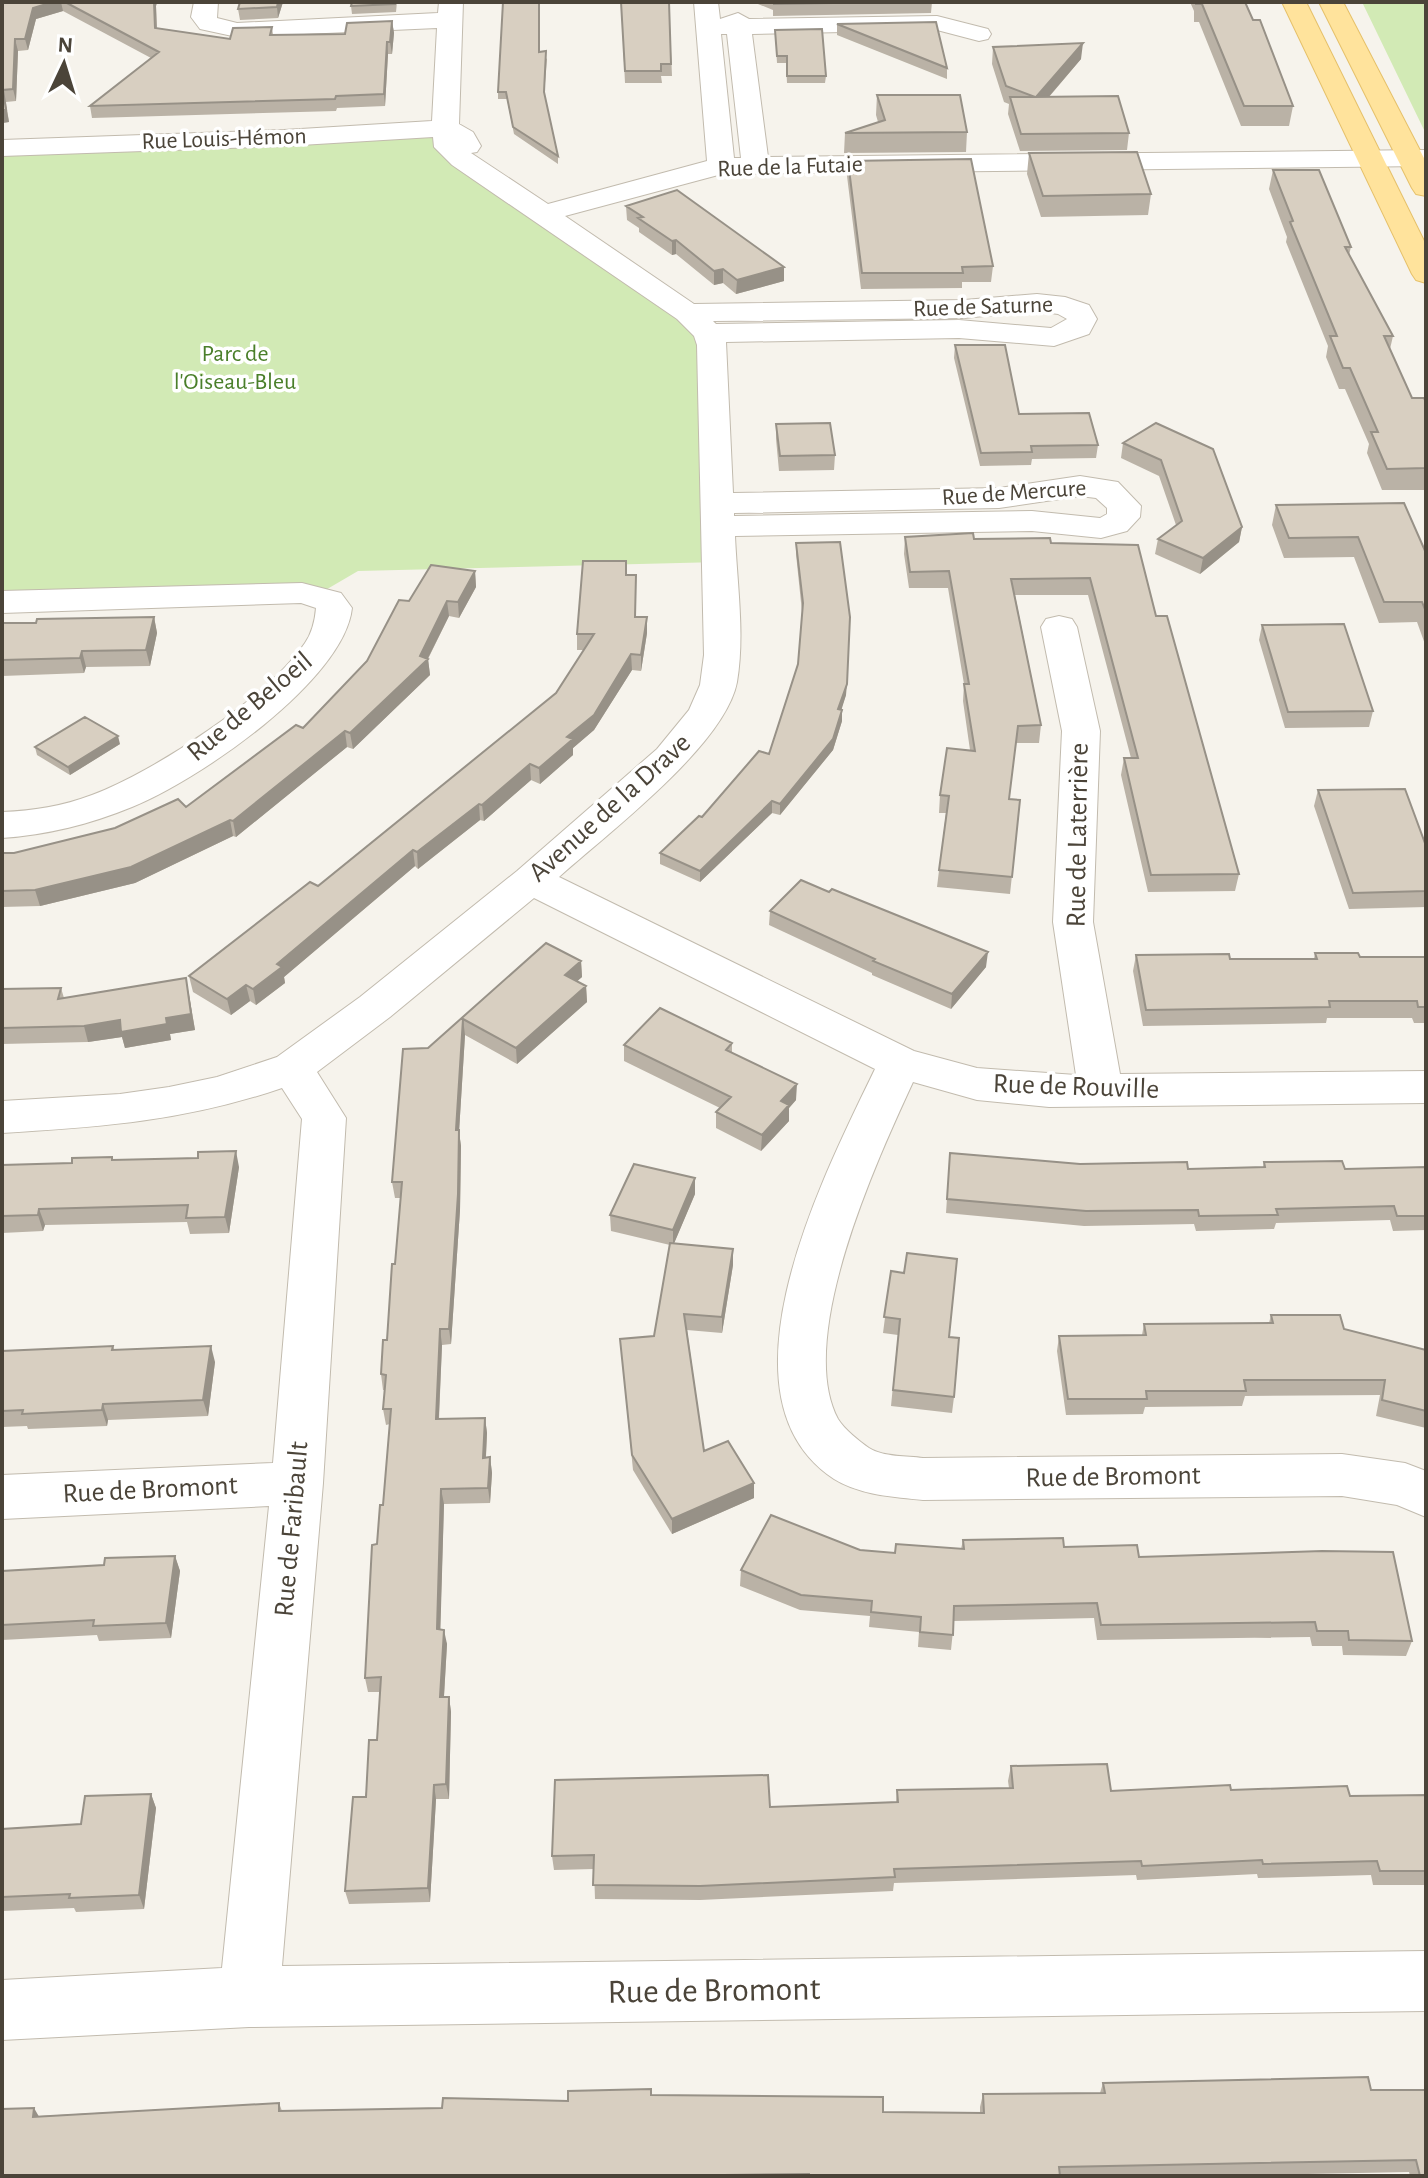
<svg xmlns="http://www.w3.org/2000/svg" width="1428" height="2178" viewBox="0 0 1428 2178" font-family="'Alegreya Sans',sans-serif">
<rect width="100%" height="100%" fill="#f6f3ec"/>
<path fill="#d2eab5" d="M1362,2H1426V134Z
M445,136L699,323L720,562L358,571L317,595L2,602V148Z"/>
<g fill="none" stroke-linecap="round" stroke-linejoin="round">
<g stroke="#c2bbae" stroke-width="2">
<path id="minor" d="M194,2H218L217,18L237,23L438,13L439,2H463L459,124L473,132L481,146L477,152L471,153L548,204L707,161L694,2H718L720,19L738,13L749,19L937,16L988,29L991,34L988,39L979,41L937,30L752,34L768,157L1426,150V166L722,174L565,216L694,304L964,300L1037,294L1065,297L1089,305L1097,319L1089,334L1054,346L959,338L726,342L733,493L999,488L1080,476L1118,482L1141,506L1140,517L1127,531L1101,538L1032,531L735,536C737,583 745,635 737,682C725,745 608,833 559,877L914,1051L977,1068L1076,1075L1053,922L1062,731L1041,627L1046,619L1059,616L1072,619L1077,627L1100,731L1093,922L1120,1074L1426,1071V1103L1049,1107L977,1100L913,1082C877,1160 795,1338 838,1419C844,1429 860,1442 869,1448C883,1457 907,1456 923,1458L1342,1454L1405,1463L1426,1471V1517L1397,1505L1342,1496L923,1500C895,1497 859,1495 834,1479C708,1396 827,1169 875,1069L534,898L390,1017L317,1072L346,1118L323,1483L282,1966L1426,1951V2011L249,2027L2,2040V1980L222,1968L269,1506L2,1519V1475L273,1463L302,1119L282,1088C185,1121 103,1127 2,1133V1101L120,1094L169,1087L217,1077L277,1057L360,997L517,871L657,749L689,710L700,685L704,655L697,345L694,336L677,319L452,165L434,147L433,137L284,146L2,156V140L284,130L432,121L437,28L237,37L200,29L191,17ZM721,34H727L741,158H734ZM1037,311L1058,314L1067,319L1051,328L959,320L716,324L713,321L964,318ZM1080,496L1096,498L1107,508V514L1100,518L1032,511L734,516V513L999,508Z
M302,583L341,593L352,608C344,681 197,781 132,807C91,824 47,835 2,838V812C33,811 63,806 92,795C154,772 268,697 305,643C312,633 315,620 316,608L301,603L2,613V591Z"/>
</g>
<g stroke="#e6c16a" stroke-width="2">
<path id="major" d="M1282,2H1306L1426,245V283L1416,280L1412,274Z
M1319,2H1343L1426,162V196L1416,194L1412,188Z"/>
</g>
<use href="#minor" fill="#fff" fill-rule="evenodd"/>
<use href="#major" fill="#ffe39c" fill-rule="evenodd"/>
</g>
<path fill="#bab2a6" d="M2,2H157L156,6L157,28L230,39L272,27L273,35L345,34L392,21L394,33L392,54H388L385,106L337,108L336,111L92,118L90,106L151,58L63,11L36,19L28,50L18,51L16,101L6,102L9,122L2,123Z
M283,2L278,18L240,20L238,9Z
M397,2L396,12L352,14L351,6Z
M621,2H669L672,76H661L662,83H625Z
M753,2H932L931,13L773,16V10Z
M1190,2H1245L1293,106L1289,126H1241L1199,22H1194V11Z
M837,24L947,68V79L837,35Z
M775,30L826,76L825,83H787L786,63H777Z
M993,47L1081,59L1049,97L1129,133L1127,150L1020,151L1008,114L1009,104L1004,102L992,64Z
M539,52L547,59L544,95L558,156V164L514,134L507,99H498V92Z
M877,95L967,132L966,152L844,153L845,133L878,122L876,115Z
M1029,153L1151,194L1148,215L1041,217L1027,174Z
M848,161L993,266L991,282H962V288L861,289L847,176Z
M1273,170L1351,247L1349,255L1393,336L1390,349L1412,398L1426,402V490H1382L1367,453L1369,444L1345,389H1339L1326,357L1328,346L1286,242L1287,237L1269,189Z
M626,206L784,267V281L736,294L723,283L714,285L676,254L672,255L639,232V228L627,220Z
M955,345L1019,414L1098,445L1096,458L1032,459L1031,465L980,466L954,358Z
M1156,423L1242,527L1239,542L1200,574L1155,554L1158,539L1176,525L1159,476L1121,458L1123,443Z
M776,424L835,455L834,470L779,471L776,439Z
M1276,505L1426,553V647L1417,622L1379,623L1354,557L1284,558L1272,525Z
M905,537L974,539L1051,543L1156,616L1239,874L1235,891L1148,892L1121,775L1124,758H1131L1088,595H1015L1041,725L1039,743H1016L1009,799L1020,800L1010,894L937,887L946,813H939L940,795L970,750L963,701L964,684L948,588H909L904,554Z
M796,543L846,695L841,709L842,721L833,750L780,815L772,813L700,882L660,864V853L702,817L769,754L798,664L802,612L796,554Z
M475,571L476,587L459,618L449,616L428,659L430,675L353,749L347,747L236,837L233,836L135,883L40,906L2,907V853H14L115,828L186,807L303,728L367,661L409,601Z
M626,575L636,617H647V633L641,671L632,670L594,730L573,748V755L540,784L531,780L484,821L480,820L418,869L415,866L284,977L285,983L256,1005L250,1001L231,1015L193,992L189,976L318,886L556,693L584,650H577V634Z
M154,617L157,633L150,666L86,667L84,673L2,676V623H36Z
M1262,625L1373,711L1369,727L1285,728L1259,640Z
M120,744L70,775L37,755L35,747Z
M1318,790L1426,846V907L1349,909L1314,806Z
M770,911L986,967L951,1009L872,975V973L769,925Z
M546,943L581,961L582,977L577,981L586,986L587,1002L517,1064L465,1035L459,1132L461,1146L460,1210L451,1344L442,1345L439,1419L485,1418L487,1433L486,1457H490L492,1473L490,1503L444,1504L440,1629L447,1644L444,1697H449L451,1712L449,1799H436L430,1902L349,1904L345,1891L377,1740L380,1692H368L365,1678L377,1544L383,1505L390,1424L386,1425L383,1409L385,1390H383L381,1374L387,1340L401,1198H395L392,1182L428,1048Z
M1315,953L1360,957H1426V1023H1414L1412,1018H1327L1326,1023L1143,1026L1133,971L1136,955L1230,959H1314Z
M61,988L64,998L189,994L195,1030L170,1034L171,1040L125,1048L122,1037L88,1042L2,1044V989Z
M732,1043V1052L796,1100L789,1108V1121L761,1151L716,1128V1112L720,1108L624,1061V1045Z
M950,1153L1080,1164L1188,1169L1263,1167L1264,1162L1345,1169L1426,1167V1230L1393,1231L1390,1220L1276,1223L1274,1229L1196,1231L1194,1224L1084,1226L946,1213Z
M112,1157L113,1160L239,1167L229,1233L190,1234L187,1222L45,1225L43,1231L2,1233V1165L72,1163Z
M695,1178V1194L674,1243L733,1265L722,1333L687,1330L704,1451L754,1483V1498L672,1534L633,1470L620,1339L654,1336L670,1245L611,1231L610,1215Z
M891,1271L949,1337L954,1397L952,1413L891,1406L898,1335L883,1333Z
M1271,1315L1344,1329L1426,1350V1428L1376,1416L1380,1395L1245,1396L1242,1406L1145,1407L1143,1414L1066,1415L1057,1351L1059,1336L1142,1335L1144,1324L1269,1323Z
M113,1346L114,1349L215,1362L208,1416L108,1420L107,1426L28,1429L27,1426L2,1427V1351Z
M963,1540L1064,1547L1139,1557L1412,1641L1406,1656L1343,1655L1342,1646H1312L1310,1637L1097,1640L1094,1618L954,1621L951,1650L918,1647L919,1632L869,1627L870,1616L800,1610L740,1586L741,1570L860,1550L895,1553L961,1549Z
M175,1556L180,1571L171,1638L99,1641L97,1635L2,1640V1571L104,1565Z
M1011,1766L1111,1791L1231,1790L1350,1796L1426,1795V1885H1373L1371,1875L1258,1878L1257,1874L1137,1880L1136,1875L894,1883L893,1891L700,1900L595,1899L594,1869L554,1870L552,1856L770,1807L896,1802L897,1790L1009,1788L1008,1781Z
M151,1794L156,1808L144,1909L76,1912L74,1908L2,1911V1829L81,1824Z
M1103,2083L1371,2090L1426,2176H1410L1409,2172L1205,2176H2L39,2116L279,2103L282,2111L442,2108L651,2095L883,2112H980V2107L983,2094L1100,2093Z"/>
<path fill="#979187" d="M53,2H61L63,11L36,19L28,50L25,39L33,8Z
M154,2H157L156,6L157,39Z
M278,2H283L278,18L277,7Z
M392,21L394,33L392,54L390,42Z
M15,39L18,51L16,101L13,89Z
M387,42L388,54L385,106L384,94Z
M1083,43L1081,59L1034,114L1036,97Z
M3,90L9,122L2,123V110Z
M676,240V254L672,255V241Z
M784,267V281L736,294L737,280Z
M723,269V283L714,285V271Z
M1242,527L1239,542L1200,574L1203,558Z
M475,571L476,587L459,618L458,602Z
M447,601L449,616L427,660L428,659L430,675L353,749L350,733L420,656Z
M154,617L157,633L150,666L146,650Z
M647,617V633L641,671V655Z
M82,651L86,667L84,673L80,658Z
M631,654L632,670L594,730L573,748V755L540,784L539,768L567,737Z
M847,684L846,695L838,721V709Z
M842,710V721L833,750L780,815V804Z
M345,731L347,747L236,837L233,821Z
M118,736L120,744L70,775L68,767Z
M530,764L531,780L484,821L482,805Z
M772,801V813L700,882V871Z
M479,804L480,820L418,869L417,852Z
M230,820L233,836L135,883L40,906L35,890Z
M413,850L415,866L284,977L285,983L256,1005L253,989L277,964Z
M988,952L986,967L951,1009L952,994Z
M581,961L582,977L566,991L565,975Z
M186,978L195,1030L170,1034L171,1040L125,1048L122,1037L88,1042L84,1026L120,1020L166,1018Z
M246,985L250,1001L231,1015L227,999Z
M586,986L587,1002L517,1064L516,1048Z
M463,1019L465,1035L459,1132L461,1146L460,1210L451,1344L449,1329L456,1130Z
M797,1084L796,1100L789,1108V1121L761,1151L762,1135L781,1101Z
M236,1151L239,1167L229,1233L225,1217Z
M695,1178V1194L673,1246V1230Z
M39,1209L45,1225L43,1231L38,1215Z
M733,1249V1265L722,1333V1317Z
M440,1329L442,1345L438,1435L436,1419Z
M211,1346L215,1362L208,1416L203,1400Z
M103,1404L108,1420L107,1426L102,1410Z
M485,1418L487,1433L485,1473L483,1458Z
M490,1457L492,1473L490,1503L488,1488Z
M754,1483V1498L672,1534V1519Z
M441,1489L444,1504L440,1644L437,1629Z
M175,1556L180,1571L171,1638L166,1623Z
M444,1630L447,1644L443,1712L440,1697Z
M449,1697L451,1712L449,1799L446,1784Z
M434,1785L436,1799L430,1902L428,1888Z
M151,1794L156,1808L144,1909L139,1895Z
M34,2108L41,2120L33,2117Z"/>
<path fill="#d8cfc1" stroke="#979187" stroke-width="2" d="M2,2H53L33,8L25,39H15L13,89L3,90L6,110H2Z
M65,2H154L155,28L230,39L233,28L272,27L270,35L345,34L347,23L392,21L390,42H387L384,94L336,96L335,99L90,106L159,52Z
M240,2H278L277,7L238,9Z
M352,2H395V4L351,6Z
M503,2H539V52L546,51L544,92L558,156L513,127L506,92H498Z
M621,2H669L671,64H661V71H625Z
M774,2H892L774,4Z
M1196,2H1245L1253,20H1260L1293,106H1244L1202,4H1196Z
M936,22L947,68L837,24Z
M822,29L826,76H787V56H777L775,30Z
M1083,43L1036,97L1118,96L1129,133L1021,134L1010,97H1035L1006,86L993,47Z
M877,95H960L967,132L845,133L885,120Z
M1137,152L1151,194L1043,196L1029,153Z
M971,159L993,266L962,267L963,273H862L848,161Z
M1273,170H1319L1351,247H1345L1393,336H1384L1412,398H1424L1426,402V468L1387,469L1371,432H1378L1350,368H1343L1330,336H1337L1290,222L1293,221Z
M677,190L784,267L737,280L723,269L714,271L676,240L672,241L638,218L643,217L626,206Z
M955,345H1005L1019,414L1089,413L1098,445L1031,446L1032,452L981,453Z
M830,423L835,455L780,456L776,424Z
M1156,423L1213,449L1242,527L1203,558L1158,539L1182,521L1161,460L1123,443Z
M1404,503L1426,553V612L1422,602H1384L1358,537L1289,538L1276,505Z
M973,533L974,539L1050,538L1051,543L1138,545L1156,616H1167L1239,874L1151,875L1124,758H1138L1090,578L1011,579L1041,725L1018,726L1009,799L1020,800L1012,877L939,870L949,796L940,795L947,748L975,751L964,684H969L949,571L910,572L905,537Z
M840,542L850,617L847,684L838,709L842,710L833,739L780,804L772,801L700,871L660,853L699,816L702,817L759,751L769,754L798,664L803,603L796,543Z
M583,561H626V575H636L635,617H647L641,655L631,654L594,715L567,737L573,739L539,768L530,764L482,805L479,804L417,852L413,850L277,964L282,967L253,989L246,985L227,999L189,976L310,882L318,886L556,693L594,634H577Z
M431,565L475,571L458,602L447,601L420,656L428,659L350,733L345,731L233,821L230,820L131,867L35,890L2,891V853H14L115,828L178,799L186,807L296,725L303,728L367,661L399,600L409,601Z
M154,617L146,650L82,651L80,658L2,660V623H36L37,619Z
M1344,624L1373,711L1288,712L1262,625Z
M85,717L118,736L68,767L35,747Z
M1405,789L1426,846V891L1353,893L1318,790Z
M801,880L829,892L832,889L988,952L952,994L873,961L875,959L770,911Z
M546,943L581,961L565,975L586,986L516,1048L463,1019L456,1130H459L458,1194L449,1329H440L436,1419L485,1418L483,1458L490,1457L488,1488L441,1489L437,1629L444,1630L440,1697H449L446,1784L434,1785L428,1888L345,1891L353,1797H366L369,1740H377L381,1677L365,1678L372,1545L377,1544L380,1505H383L391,1409H383L386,1375L381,1374L383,1340H387L392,1264H395L402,1182H392L403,1049L428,1048Z
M1315,953H1358L1360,957H1426V1007H1418L1417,1001H1329L1330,1007L1146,1010L1136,955L1229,954L1230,959H1317Z
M186,978L191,1014L166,1018L167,1024L121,1032L120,1020L84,1026L2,1028V989L61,988L58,999Z
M660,1008L732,1043L726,1050L797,1084L781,1101L789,1105L762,1135L716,1112L731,1097L624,1045Z
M236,1151L225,1217L186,1218L188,1205L39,1209L38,1215L2,1216V1165L72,1163V1158L112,1157V1160L198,1158V1152Z
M950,1153L1080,1164L1187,1162L1188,1169L1265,1167L1264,1162L1342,1161L1345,1169L1426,1167V1216H1397L1394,1206L1276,1209L1278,1215L1199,1216L1198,1210L1086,1211L947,1199Z
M634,1164L695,1178L673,1230L610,1215Z
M670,1243L733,1249L722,1317L684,1314L704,1451L728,1441L754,1483L672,1519L632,1455L620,1339L654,1336Z
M907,1253L957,1259L949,1337L959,1338L954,1397L893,1390L900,1319L884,1317L891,1271L904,1273Z
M1271,1315H1340L1344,1329L1426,1350V1411L1382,1400L1385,1380H1244L1246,1391H1146L1147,1399H1068L1059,1336L1146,1335L1144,1324L1273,1323Z
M113,1346L112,1350L211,1346L203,1400L103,1404L102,1410L22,1414L23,1410L2,1411V1351Z
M771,1515L860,1550L895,1553L896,1544L964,1549L963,1540L1063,1538L1064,1547L1137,1545L1139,1557L1322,1551L1393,1552L1412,1641L1349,1640L1348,1631H1317L1315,1622L1101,1625L1097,1603L954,1606L953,1635L920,1632L921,1617L871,1612L872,1601L801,1595L741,1570Z
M175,1556L166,1623L93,1626L94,1620L2,1625V1571L104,1565L105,1558Z
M1107,1764L1111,1791L1230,1785L1231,1790L1347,1786L1350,1796L1426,1795V1871H1380L1377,1861L1263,1864L1262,1860L1142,1866L1141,1861L894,1869L895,1877L700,1886L593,1885L594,1855L552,1856L555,1780L768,1775L770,1807L898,1802L897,1790L1013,1788L1011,1766Z
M151,1794L139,1895L69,1898L70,1894L2,1897V1829L81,1824L85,1796Z
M1368,2077L1371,2090H1426V2176H1420L1416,2160L1059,2167L1060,2176H809V2174L642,2176H2V2109L34,2108L33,2117L279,2103V2111L442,2108L443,2098L568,2101V2091L651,2089V2095L883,2097V2112L984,2113L983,2094L1105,2093L1103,2083Z"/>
<g text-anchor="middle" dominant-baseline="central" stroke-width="7" stroke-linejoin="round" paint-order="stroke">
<g font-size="24" fill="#4b4439" stroke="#fff">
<text transform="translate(224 139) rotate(-2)">Rue Louis-Hémon</text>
<text transform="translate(790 167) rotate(-2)">Rue de la Futaie</text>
<text transform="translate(983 307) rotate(-2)">Rue de Saturne</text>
<text transform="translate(1014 493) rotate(-4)">Rue de Mercure</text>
</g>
<g font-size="24" fill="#4a7f2a" stroke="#fff">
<text x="235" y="354">Parc de<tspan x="235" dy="28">l'Oiseau-Bleu</tspan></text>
</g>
<g font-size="28" fill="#4b4439" stroke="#fff">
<text transform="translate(250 707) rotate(-40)">Rue de Beloeil</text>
<text transform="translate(610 808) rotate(-42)">Avenue de la Drave</text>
<text transform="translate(1078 835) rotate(-89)">Rue de Laterrière</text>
<text transform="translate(1076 1087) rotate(2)">Rue de Rouville</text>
<text transform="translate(1113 1477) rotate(-1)">Rue de Bromont</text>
<text transform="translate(150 1490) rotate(-3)">Rue de Bromont</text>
<text transform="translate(292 1529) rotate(-85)">Rue de Faribault</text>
</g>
<g font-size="34" fill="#4b4439" stroke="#fff">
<text transform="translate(714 1991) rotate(-1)">Rue de Bromont</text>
</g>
</g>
<rect width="1428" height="2178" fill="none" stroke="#4b4439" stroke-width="8"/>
<g transform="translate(64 64) rotate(4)" stroke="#ffffff" stroke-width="6" paint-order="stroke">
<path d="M0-6L14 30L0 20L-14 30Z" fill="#4b4439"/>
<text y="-12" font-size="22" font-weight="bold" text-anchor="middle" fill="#4b4439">N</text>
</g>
</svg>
